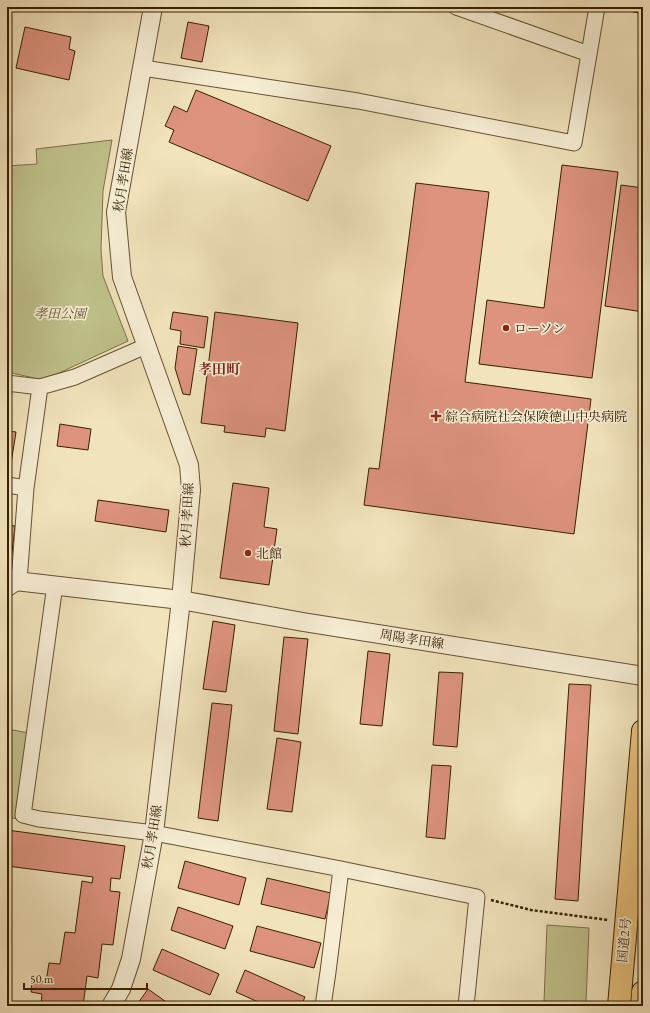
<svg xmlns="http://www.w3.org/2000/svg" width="650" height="1013" viewBox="0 0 650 1013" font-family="'EB Garamond','Noto Serif JP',serif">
<rect width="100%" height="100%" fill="#f1e3bc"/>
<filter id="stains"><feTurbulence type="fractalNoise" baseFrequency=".005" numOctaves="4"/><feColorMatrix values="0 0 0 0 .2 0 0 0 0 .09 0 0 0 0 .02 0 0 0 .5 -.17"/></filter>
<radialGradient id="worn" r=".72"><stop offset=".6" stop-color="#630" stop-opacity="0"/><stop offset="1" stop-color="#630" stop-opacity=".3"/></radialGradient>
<path fill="#c0c28c" stroke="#7c7146" d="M112,140L103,191L101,249L103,276L128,341L57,374L39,379L7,372V166L37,164L36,149Z
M7,729L29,733L18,819L7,817Z
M547,925L589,928L586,1003L544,1002Z"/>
<path fill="#dd937e" stroke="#372000" d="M609,7H640L639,13Z
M188,22L209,26L202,62L181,58Z
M25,27L71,37L69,49L75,51L69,80L16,68Z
M196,90L331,146L308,201L169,142L174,130L165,126L174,106L187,112Z
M562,165L618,172L592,378L479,364L487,300L544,308Z
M416,183L489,192L465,382L591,399L574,534L364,505L369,468L379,469Z
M621,185L643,188V312L605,306Z
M173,312L208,317L204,348L180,344L181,331L170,329Z
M215,312L298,323L285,431L266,428L265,437L224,432L225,426L201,423Z
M178,346L197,349L190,395L183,394L175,368Z
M60,424L91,429L88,450L57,446Z
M7,431L16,432L10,470L7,469Z
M233,483L269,488L264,527L277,529L269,585L220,578Z
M98,500L169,510L166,532L95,521Z
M7,525L15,526L11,561H7Z
M213,621L235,625L226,692L203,689Z
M284,637L308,639L298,734L274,731Z
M368,651L390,654L382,726L360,724Z
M439,672L463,673L457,747L433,745Z
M569,684L591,685L578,901L555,899Z
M212,703L232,705L218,821L198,818Z
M277,738L301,742L292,812L267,809Z
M432,765L451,766L445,839L426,837Z
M7,830L125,846L120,879L111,878L110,891L120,892L113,945L102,944L98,978L87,976L83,1006H41L42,994L31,992L32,980L46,982L49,963L60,964L65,932L75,933L82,881L92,883L93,877L7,866Z
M185,861L246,878L239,905L178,888Z
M267,878L331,893L325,919L261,904Z
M178,907L233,926L225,949L171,930Z
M257,926L321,943L314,968L250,951Z
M162,949L219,974L210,995L153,970Z
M245,970L305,997L301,1006H267L236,992Z
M148,989L172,1006H136Z"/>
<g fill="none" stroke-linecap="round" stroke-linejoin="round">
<g stroke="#66512f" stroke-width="17">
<path id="minor" d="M456,7L589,54
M143,68L358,101L574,143L597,7
M7,383L40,387L75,377L146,346
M7,485L26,488
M55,585L23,815L39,819L154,833L341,869L477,897L466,1006
M7,589L19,581L26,488L40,387
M323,1006L328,972L341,869"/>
</g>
<g stroke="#66512f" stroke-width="20">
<path id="tertiary" d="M7,580L181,600L303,622L643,676
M111,1006L121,989L131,959L154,833L181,600L191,490L189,465L122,277L116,212L153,7"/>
</g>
<g stroke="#372000" stroke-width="24">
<path id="trunk" d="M619,1006L643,731
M642,1006L643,992"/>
</g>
<path stroke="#372000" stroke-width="2.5" stroke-dasharray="3 2" stroke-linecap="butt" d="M491,900L531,910L608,920"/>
<use href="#minor" stroke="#f6edd3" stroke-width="15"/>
<use href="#tertiary" stroke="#f6edd3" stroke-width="18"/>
<use href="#trunk" stroke="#e8c27e" stroke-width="22"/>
</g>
<g fill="#8f2418" stroke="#f6edd3" stroke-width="1.5">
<circle cx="506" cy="328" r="4"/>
<path d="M434 410h4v4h4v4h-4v4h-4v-4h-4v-4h4z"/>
<circle cx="248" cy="553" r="4"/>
</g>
<g text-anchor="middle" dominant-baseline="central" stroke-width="3.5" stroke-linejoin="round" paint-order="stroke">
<g font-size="13" fill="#372000" stroke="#f6edd3">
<text transform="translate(123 180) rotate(-81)">秋月孝田線</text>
<text transform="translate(187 515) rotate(-87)">秋月孝田線</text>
<text transform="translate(412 639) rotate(9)">周陽孝田線</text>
<text transform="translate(152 837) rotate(-81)">秋月孝田線</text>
<text transform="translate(624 940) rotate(-85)">国道2号</text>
</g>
<g font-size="13" font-style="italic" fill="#60512a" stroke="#f6edd3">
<text x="60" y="313">孝田公園</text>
</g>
<g font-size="13" fill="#372000" stroke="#f6edd3" text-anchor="start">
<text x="514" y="328">ローソン</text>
<text x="445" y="416">綜合病院社会保険徳山中央病院</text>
<text x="256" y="553">北館</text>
</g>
<g font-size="14" font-weight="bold" fill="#7a1f14" stroke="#f6edd3">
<text x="219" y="369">孝田町</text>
</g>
</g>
<rect width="650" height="1013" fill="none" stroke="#f1e3bc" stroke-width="24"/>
<rect x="8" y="8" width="634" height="997" fill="none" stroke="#372000" stroke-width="2"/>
<rect x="12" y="12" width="626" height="989" fill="none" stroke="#372000"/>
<path d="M24 983v6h123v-6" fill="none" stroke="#372000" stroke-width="2"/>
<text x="30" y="983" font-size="12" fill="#372000" stroke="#f6edd3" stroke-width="3" paint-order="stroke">50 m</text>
<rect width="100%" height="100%" filter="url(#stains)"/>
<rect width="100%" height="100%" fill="url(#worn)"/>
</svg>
